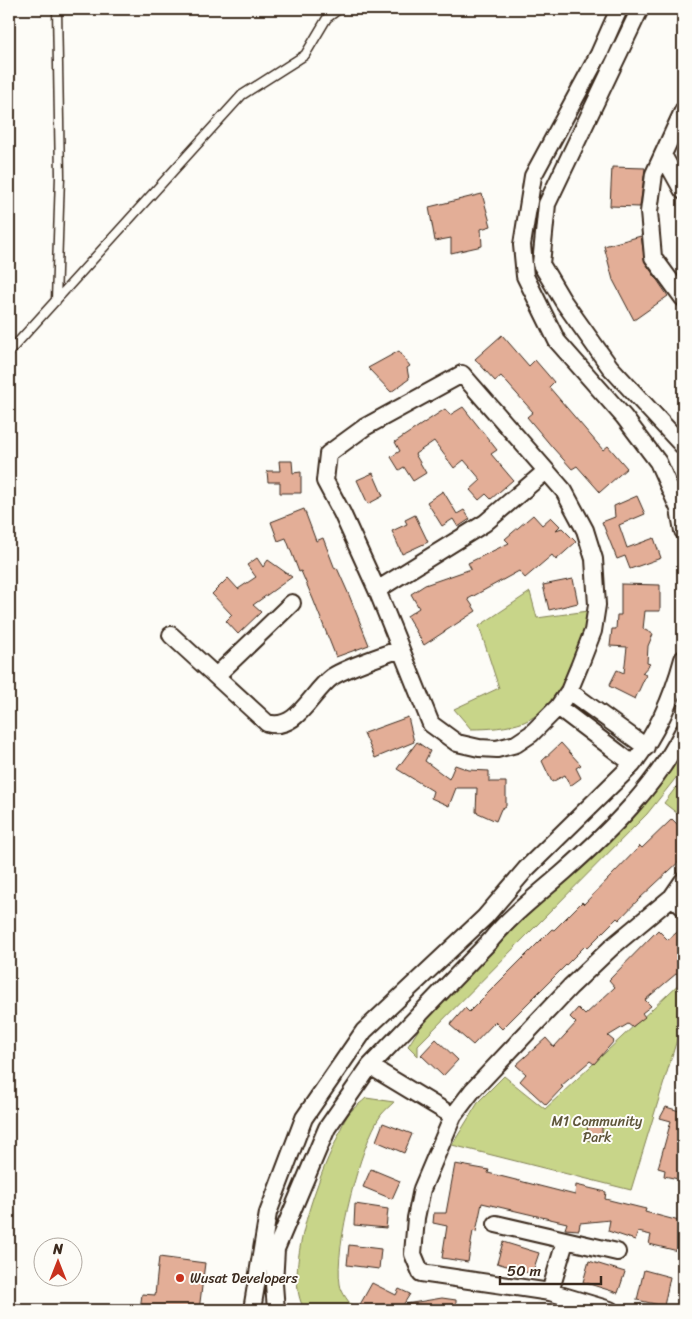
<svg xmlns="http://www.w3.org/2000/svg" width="692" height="1319" viewBox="0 0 692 1319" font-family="Sriracha,sans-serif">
<rect width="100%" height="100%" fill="#fdfcf7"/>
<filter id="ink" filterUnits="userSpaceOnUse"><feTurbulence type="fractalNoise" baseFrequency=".02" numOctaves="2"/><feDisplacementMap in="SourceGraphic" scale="10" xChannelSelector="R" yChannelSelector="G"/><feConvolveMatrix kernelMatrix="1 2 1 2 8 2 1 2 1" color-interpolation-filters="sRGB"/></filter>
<g filter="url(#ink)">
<path fill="#c8d589" stroke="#828054" d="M530,592L537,618L588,611C587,648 561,707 524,722C507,728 488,729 471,729L454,709L499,688L479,626Z
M683,752V769L647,814L418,1045V1056L408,1046C418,1031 428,1013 441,1000C517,915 620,848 683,752Z
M680,782L683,785V818L664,803Z
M683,980V1020L631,1190L452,1145L479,1101L504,1076L545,1109Z
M366,1098L394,1102C390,1106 385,1110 381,1115C360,1145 334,1247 340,1284C341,1293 350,1303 355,1310H305C281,1275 318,1177 336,1141C340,1131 344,1118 352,1110C356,1106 362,1102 366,1098Z"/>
<path fill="#e3ae97" stroke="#3b2a1e" d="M612,167L645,168L640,207L610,206Z
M482,194L491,226L481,229L482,246L451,253V238L435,241L429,207Z
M641,236L645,262L668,296L634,320L613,280L604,246Z
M502,335L529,366L535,360L554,382L549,387L603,450L608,446L627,468L600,492L577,466L572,469L553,448L527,417L533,412L501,376L495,381L475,359Z
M399,351L410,366L407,368L409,379L391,392L368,368Z
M463,407L497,450L491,454L513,480L491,499L486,494L479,500L470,490L481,480L464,460L454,468L434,441L415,454L426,473L413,481L404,467L399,470L391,457L400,451L395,442L445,409L450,415Z
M279,461H292L293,473L301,472V493H280V482H268L267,471H280Z
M373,473L383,496L368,504L357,480Z
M443,491L457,514L464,510L470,519L458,527L453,519L442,526L427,502Z
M637,496L645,514L619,525L627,548L654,538L661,558L630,569L625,556L617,559L602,522L615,517L614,506Z
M304,509L316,541L323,538L335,569L337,568L349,595L369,645L336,657L313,599L301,571L299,572L286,538L278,541L271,522Z
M415,515L428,542L402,554L392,531L407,524L405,520Z
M533,515L542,525L551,517L560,526L556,530L562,528L576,542L556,560L552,555L525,578L519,571L468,599L476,611L424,645L407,616L419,608L411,594L425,585L471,569L468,563L509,543L505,539Z
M257,558L263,567L268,560L292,577L253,605L261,612L238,634L226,621L232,615L212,594L228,578L238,589L256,577L247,565Z
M573,579L578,603L549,610L543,585Z
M621,584L660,585V611H645L643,629L653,634L648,646L647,663L650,664L642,673L646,675L635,699L609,686L617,670L624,673L627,647L610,646L612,629H616L617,615H621Z
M408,717L414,742L375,758L364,733Z
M417,742L430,751L425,761L449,779L455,765L469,770L489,771V782H506V806L501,809L496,821L476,812L477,788H456L449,806L431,798L433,791L397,769Z
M561,743L581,765L576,768L581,778L570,786L565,775L552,782L542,761Z
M672,819L683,830V858L639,899L619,920L617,918L587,948L585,946L502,1029L495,1022L473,1045L450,1025L465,1008L469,1012L552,929L554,930L582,902L584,904L640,846L642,848Z
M683,927V968L645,1000L651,1006L642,1013L645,1017L632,1027L628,1024L608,1036L614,1041L594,1064L590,1061L561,1086L563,1087L546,1105L520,1081L526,1074L516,1065L546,1038L554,1047L576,1023L570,1017L578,1008L585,1015L615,987L609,980L658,930L668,940Z
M436,1039L458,1060L443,1076L421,1055Z
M666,1107L683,1112V1180L664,1176L665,1170L658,1168L671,1121L660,1118Z
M587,1121H602V1140H588Z
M383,1123L412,1134L404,1153L376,1141Z
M455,1164L489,1170L488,1173L575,1195L576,1185L606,1192L605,1199L646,1209L645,1212L683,1222L682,1252L649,1244L651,1235L638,1232L635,1240L608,1231L610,1220L580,1223L579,1230L565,1229L567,1223L482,1203L476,1232L473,1231L468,1262L442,1258L447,1226L433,1223L434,1213H446Z
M371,1169L400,1181L392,1199L363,1187Z
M355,1204L388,1209L386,1228L354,1225Z
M503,1242L539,1253L532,1274L497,1263Z
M349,1245L381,1249L379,1269L347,1265Z
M159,1257L205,1263L199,1310H140L142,1294L155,1295Z
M589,1261L625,1272L618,1293L583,1282Z
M644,1270L670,1277L664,1306L637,1300Z
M372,1283L396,1295L399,1289L410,1294L400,1310H357Z
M442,1298L456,1300V1310H406V1304Z"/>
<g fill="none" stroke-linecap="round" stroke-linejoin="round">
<g stroke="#3b2a1e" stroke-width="11">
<path id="lane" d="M56,301L60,176L57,9
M9,352L242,95L305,55L327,18L339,9"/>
</g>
<g stroke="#3b2a1e" stroke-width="20">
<path id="street" d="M619,9L599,54L533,176L522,245L525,276L557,341L624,417L658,462L679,509L683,531
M640,9L547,204L541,264L563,301L610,367L683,446
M683,111L654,174L649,212L653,257L683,298
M663,155L683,191
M462,374L564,491L585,530L594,559L597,605L593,631L579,667L569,691L558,707L531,734L516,744L497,749L479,748L457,743L431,724L377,590L342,513L325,481L328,454L365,427Z
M377,590L485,523L546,471
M171,635L267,723C297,732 311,692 332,677C347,667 382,656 400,649
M216,676L292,603
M569,691L646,747
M558,707L633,764
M672,897L683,881
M370,1066L453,1116
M496,1224L617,1252
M550,1292L565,1242
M252,1310L268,1213L304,1118L364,1031L485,917L526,869L633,764C656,734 673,696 683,659
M276,1310L274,1284L276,1249L327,1128L370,1066L490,941C512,914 539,894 565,871C610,831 656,786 683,732
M610,1310L550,1292L421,1273L413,1254L416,1218L422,1189L453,1116L472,1091L570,987L613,946L672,897L683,907"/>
</g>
<use href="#lane" stroke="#fdfcf7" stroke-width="8"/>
<use href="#street" stroke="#fdfcf7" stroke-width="16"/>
</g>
</g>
<circle fill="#c8321e" stroke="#fdfcf7" stroke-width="2" cx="180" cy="1278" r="5"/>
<g text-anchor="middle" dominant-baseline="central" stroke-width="4" stroke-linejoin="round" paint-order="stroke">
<g font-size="14" fill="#5e5539" stroke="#fdfcf7">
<text x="597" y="1121">M1 Community<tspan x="597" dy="16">Park</tspan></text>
</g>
<g font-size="14" fill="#3b2a1e" stroke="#fdfcf7" text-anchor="start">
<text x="190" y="1278">Wusat Developers</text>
</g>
</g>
<rect width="692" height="1319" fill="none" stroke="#fdfcf7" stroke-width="30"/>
<rect x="15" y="15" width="662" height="1289" fill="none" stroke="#3b2a1e" stroke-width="2" filter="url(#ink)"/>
<g transform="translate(58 1262)"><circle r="24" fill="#fdfcf7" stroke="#afa8a0"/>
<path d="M0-4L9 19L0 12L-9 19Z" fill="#c8321e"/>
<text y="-8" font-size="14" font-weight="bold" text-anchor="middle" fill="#3b2a1e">N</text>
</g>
<path d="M500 1276v8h101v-8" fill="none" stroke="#3b2a1e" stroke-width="2.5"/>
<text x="507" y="1276" font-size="15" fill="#3b2a1e" stroke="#fdfcf7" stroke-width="4" paint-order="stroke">50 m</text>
</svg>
